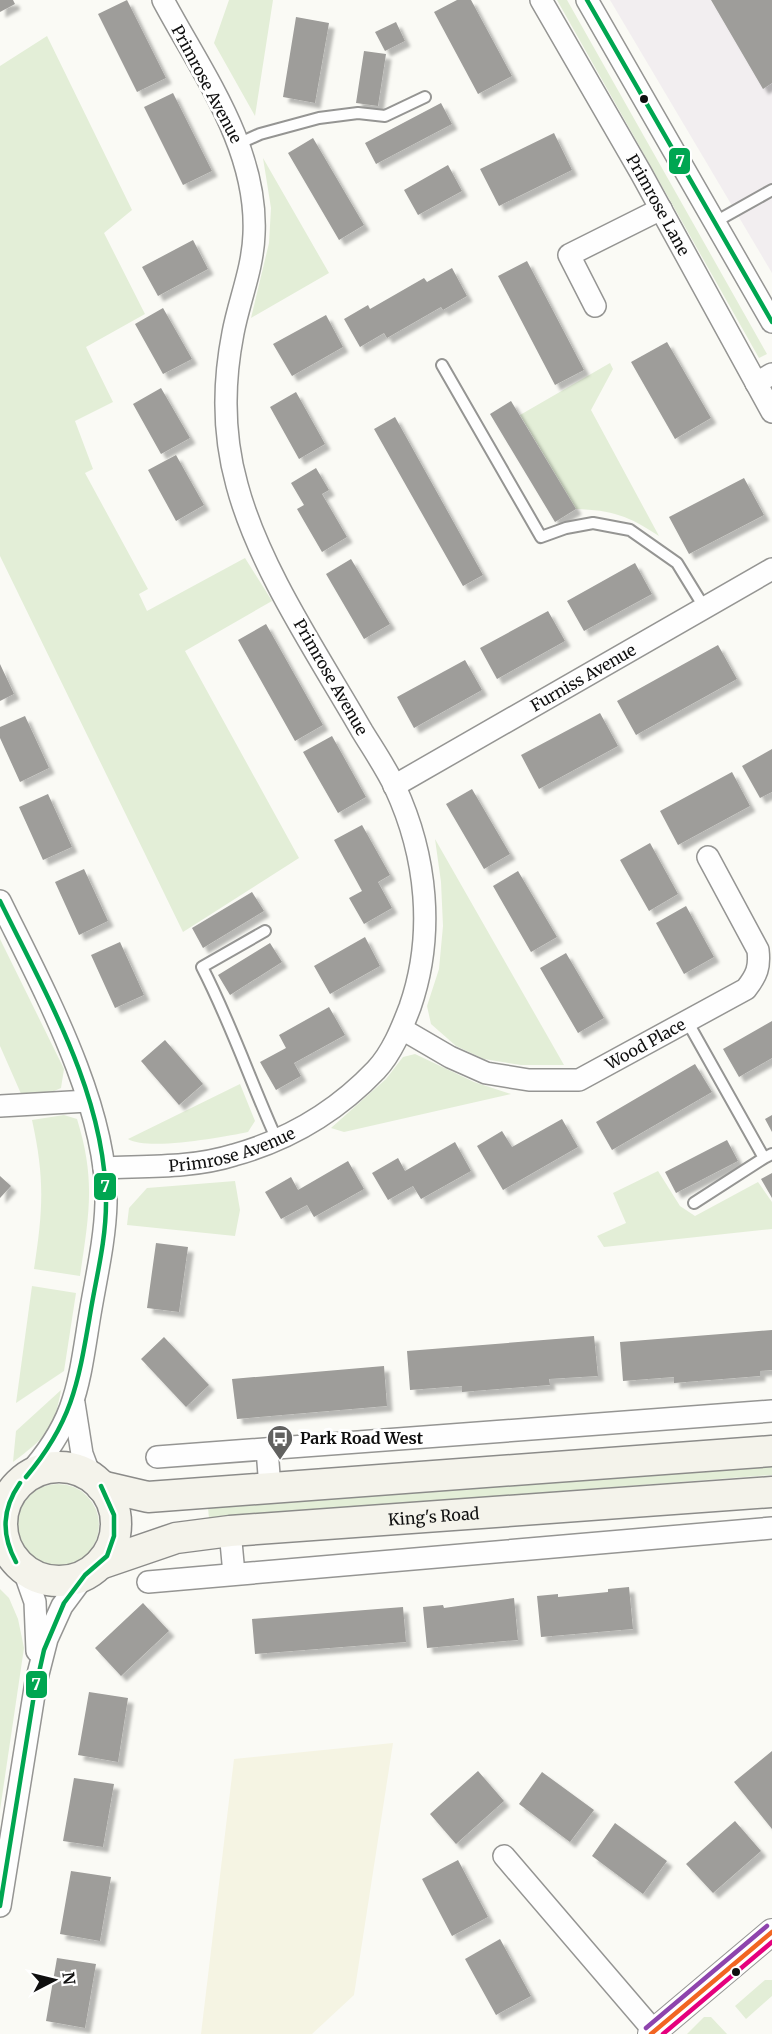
<svg xmlns="http://www.w3.org/2000/svg" width="772" height="2034" viewBox="0 0 772 2034" font-family="Merriweather,serif">
<defs>
<filter id="shadow"><feDropShadow dx="5.5" dy="5.5" stdDeviation="1.5" flood-color="#0004"/></filter>
</defs>
<rect width="100%" height="100%" fill="#fafaf5"/>
<path fill="#f2eef0" d="M610,0H772V273Z"/>
<path fill="#f5f4e3" d="M393,1743L354,1995L312,2034H201L234,1759Z"/>
<path fill="#e3eed7" d="M229,0H273L255,116L214,43Z
M557,0H567L767,354L759,358Z
M47,36L132,210L104,233L145,314L86,347L113,402L75,421L93,469L85,473L148,589L139,594L147,611L245,558L272,601L185,651L299,858L183,932L0,556V66Z
M263,158L329,273L251,318L269,243L271,208Z
M610,363L613,369L591,410L659,536C629,516 612,510 576,509L520,415Z
M435,839L564,1065H521L484,1059L456,1046L431,1024L427,1006L439,969L443,926L441,882Z
M0,939L64,1069L61,1088L45,1095L22,1096L0,1046Z
M415,1054L474,1082L511,1094L344,1132L331,1128L386,1079L403,1057Z
M240,1084L255,1121L248,1132C224,1137 148,1151 128,1139Z
M64,1115L77,1119C96,1180 89,1214 80,1276L34,1269C43,1210 45,1179 32,1120Z
M658,1171L680,1206L695,1216L758,1182L772,1202V1229L604,1247L597,1236L626,1223L613,1193Z
M235,1181L240,1210L235,1236L127,1225L129,1208L147,1188Z
M32,1286L76,1293L64,1371L16,1403Z
M61,1390C54,1430 45,1438 13,1462L16,1431Z
M772,1464V1475L209,1518L208,1508Z
M17 1525a41 41 0 1 1 82 0a41 41 0 1 1-82 0Z
M0,1589L9,1598L18,1619L24,1648L0,1810Z
M765,1980H772V1996L746,2019L735,2006Z
M704,2017H711L727,2034H687Z"/>
<path fill="#9e9d9a" filter="url(#shadow)" d="M0,0H13L15,4L0,12Z
M127,0L166,78L137,92L98,14Z
M457,0H471L512,76L478,94L434,12Z
M711,0H772V83L763,89Z
M296,17L329,23L315,103L283,97Z
M396,22L405,41L385,51L375,32Z
M364,51L386,54L378,106L356,103Z
M173,93L212,171L183,185L144,107Z
M441,103L452,124L376,164L365,143Z
M554,133L572,170L499,206L480,169Z
M313,138L364,225L339,240L288,153Z
M448,165L462,191L418,215L404,190Z
M193,240L208,269L158,296L142,267Z
M527,261L584,370L555,385L498,276Z
M452,268L467,296L443,310L441,307L387,338L384,333L360,347L344,319L368,305L370,309L424,278L427,282Z
M163,308L192,359L163,374L135,324Z
M326,315L343,347L292,376L273,344Z
M667,342L711,418L675,439L631,362Z
M161,388L190,438L161,454L133,404Z
M296,392L325,444L299,459L270,407Z
M511,401L576,509L555,522L490,414Z
M395,417L483,575L463,586L374,429Z
M176,455L204,505L176,521L148,470Z
M316,468L329,490L322,494L347,537L322,552L297,509L304,505L291,483Z
M744,478L764,515L689,554L669,517Z
M351,559L390,624L364,639L326,574Z
M635,563L652,594L584,631L567,601Z
M548,611L565,641L497,679L480,648Z
M266,624L323,725L295,741L238,640Z
M718,645L737,679L636,735L617,701Z
M465,660L482,690L414,728L397,697Z
M0,664L14,694L0,701Z
M600,713L618,746L539,789L521,755Z
M25,716L49,768L20,782L0,738V727Z
M332,736L366,797L338,813L303,752Z
M772,749V792L760,798L742,766Z
M732,772L750,806L678,845L660,811Z
M472,789L510,854L484,869L446,804Z
M48,794L72,847L43,860L19,807Z
M362,825L390,875L378,882L392,908L364,924L349,898L362,891L334,840Z
M650,843L678,894L649,911L620,860Z
M84,869L108,921L79,935L55,882Z
M518,871L557,937L531,952L493,886Z
M252,892L264,911L203,948L192,928Z
M686,906L714,957L684,974L656,923Z
M365,937L380,966L330,994L314,966Z
M120,942L144,995L115,1008L91,955Z
M270,943L282,962L230,995L218,975Z
M566,953L604,1018L578,1033L540,968Z
M329,1007L345,1035L294,1063L301,1076L276,1090L260,1062L286,1048L279,1035Z
M772,1021V1058L739,1077L723,1049Z
M165,1040L203,1084L179,1105L141,1061Z
M695,1064L712,1092L612,1150L596,1122Z
M772,1115V1132L765,1119Z
M562,1119L578,1147L503,1190L477,1146L502,1131L512,1147Z
M727,1140L738,1161L676,1193L665,1172Z
M455,1142L471,1171L421,1199L413,1186L388,1200L372,1173L398,1158L405,1171Z
M348,1161L364,1189L314,1217L307,1205L281,1219L265,1192L291,1177L298,1190Z
M772,1173V1198L761,1179Z
M0,1176L11,1186L0,1198Z
M156,1243L188,1247L179,1312L147,1308Z
M772,1330V1370L760,1371V1376L674,1383V1377L623,1381L620,1342Z
M594,1336L598,1376L549,1379L550,1385L462,1392V1386L410,1390L407,1351Z
M164,1337L209,1385L186,1407L141,1359Z
M384,1366L387,1406L237,1419L232,1379Z
M629,1587L633,1629L541,1637L537,1596L558,1594V1597L608,1592V1589Z
M514,1598L518,1640L427,1648L423,1607L443,1605L444,1608Z
M143,1603L169,1631L121,1676L95,1648Z
M403,1607L406,1642L255,1654L252,1619Z
M89,1692L128,1698L118,1762L78,1755Z
M772,1751V1829L734,1782Z
M478,1771L504,1801L456,1844L430,1814Z
M542,1772L594,1810L570,1842L519,1804Z
M74,1778L114,1784L103,1847L63,1841Z
M735,1821L761,1851L713,1893L686,1864Z
M615,1823L667,1861L643,1894L592,1856Z
M458,1860L488,1917L452,1936L422,1879Z
M71,1871L111,1877L100,1941L60,1934Z
M500,1939L531,1996L496,2015L465,1959Z
M57,1958L96,1964L85,2028L46,2021Z"/>
<g fill="none" stroke-linecap="round" stroke-linejoin="round">
<g stroke="#959593" stroke-width="14">
<path id="service" d="M240,143L260,134L319,118L358,113L385,116L425,97
M715,222L772,190
M442,365L541,537L566,528L593,523L630,530L677,563L704,607
M265,931L202,967C231,1023 251,1083 277,1140
M687,1021L764,1158L772,1154
M694,1203L764,1158"/>
</g>
<g stroke="#959593" stroke-width="24">
<g id="minor">
<path id="s1" d="M541,0L641,173L772,412"/>
<path d="M587,0L772,322"/>
<path d="M595,306L569,255L661,209"/>
<path d="M756,383L772,374"/>
<path id="s2" d="M394,786L772,569"/>
<path d="M0,901C42,987 108,1106 106,1203C105,1242 95,1282 89,1320C78,1389 75,1423 26,1477"/>
<path id="s3" d="M402,1029L450,1057L486,1073L529,1080H579L746,989C757,975 760,967 758,950L708,857"/>
<path d="M0,1106L88,1101"/>
<path id="s4" d="M104,1168C147,1166 193,1168 234,1155C288,1140 337,1111 376,1070C392,1053 402,1028 410,1007C435,935 427,856 395,787C386,768 373,749 362,731C319,656 259,568 237,485C223,435 223,384 233,333C239,301 253,268 254,234C258,148 202,73 163,0"/>
<path d="M74,1403L82,1454L91,1478"/>
<path d="M267,1449L270,1488"/>
<path d="M157,1457L772,1411"/>
<path d="M230,1531L234,1574"/>
<path d="M23,1568L35,1602L37,1651"/>
<path d="M148,1582L772,1528"/>
<path d="M504,1856L654,2031"/>
<path d="M0,1906L36,1682L47,1639L62,1606L85,1575"/>
</g>
</g>
<g stroke="#959593" stroke-width="28">
<path id="tertiary" d="M651,2034L772,1932"/>
</g>
<g stroke="#8b8b89" stroke-width="33">
<g id="secondary">
<circle cx="59" cy="1524" r="57"/>
<path d="M101,1486L148,1497L772,1451"/>
<path id="s5" d="M100,1564L176,1538L230,1531L772,1492"/>
</g>
</g>
<use href="#service" stroke="#fefefe" stroke-width="10"/>
<use href="#minor" stroke="#fefefe" stroke-width="21"/>
<use href="#tertiary" stroke="#fefefe" stroke-width="26"/>
<use href="#secondary" stroke="#f4f3eb" stroke-width="30"/>
<g stroke="#fff" stroke-width="9">
<path id="bus-1" d="M587,0L772,322
M0,901C46,995 106,1096 106,1203C106,1241 96,1278 90,1315C78,1384 72,1422 26,1477
M16,1562C1,1534 2,1509 20,1483
M0,1906L34,1695L44,1650L64,1603L85,1575L107,1556L114,1536V1515L101,1486"/>
</g>
<g stroke="#fff" stroke-width="9">
<path id="bus-2" d="M651,2034L772,1932"/>
</g>
<g stroke="#fff" stroke-width="9">
<path id="bus-3" d="M663,2034L772,1942"/>
</g>
<g stroke="#fff" stroke-width="9">
<path id="bus-4" d="M646,2028L767,1926"/>
</g>
<use href="#bus-1" stroke="#00a651" stroke-width="4.5"/>
<use href="#bus-2" stroke="#f26522" stroke-width="4.5"/>
<use href="#bus-3" stroke="#e5007d" stroke-width="4.5"/>
<use href="#bus-4" stroke="#8e44ad" stroke-width="4.5"/>
</g>
<defs>
<g id="bus-pin" transform="scale(1.35)"><path d="M0 17L-7.5 6A9.5 9.5 0 1 1 7.5 6Z" fill="#616160" stroke="#fff"/><path d="M-5-6H5V4H4V6H2V4H-2V6H-4V4H-5ZM-3.5-4V0h7V-4ZM-3.5 1.2v1.5H-2V1.2ZM2 1.2v1.5H3.5V1.2Z" fill="#fff"/></g>
</defs>
<g fill-rule="evenodd">
<use href="#bus-pin" x="280" y="1438"/>
</g>
<g fill="#0f0f0f" stroke="#fff" stroke-width="2">
<circle cx="644" cy="99" r="5"/>
<circle cx="736" cy="1972" r="5"/>
</g>
<g text-anchor="middle" dominant-baseline="central" stroke-width="6" stroke-linejoin="round" paint-order="stroke">
<g font-size="16" fill="#0f0f0f" stroke="#fff">
<text transform="translate(207 84) rotate(62)">Primrose Avenue</text>
<text stroke="none"><textPath href="#s1" startOffset="236">Primrose Lane</textPath></text>
<text transform="translate(331 677) rotate(60)">Primrose Avenue</text>
<text stroke="none"><textPath href="#s2" startOffset="218">Furniss Avenue</textPath></text>
<text stroke="none"><textPath href="#s3" startOffset="264">Wood Place</textPath></text>
<text stroke="none"><textPath href="#s4" startOffset="130">Primrose Avenue</textPath></text>
<text stroke="none"><textPath href="#s5" startOffset="339">King's Road</textPath></text>
</g>
<g font-size="16" font-weight="bold" fill="#0f0f0f" stroke="#fff" text-anchor="start">
<text x="300" y="1438">Park Road West</text>
</g>
</g>
<g stroke="#fff" stroke-width="2">
<rect x="668" y="147" width="23" height="28" rx="6" fill="#00a651"/>
<rect x="93" y="1172" width="24" height="29" rx="6" fill="#00a651"/>
<rect x="25" y="1670" width="23" height="29" rx="6" fill="#00a651"/>
</g>
<g font-size="16" text-anchor="middle" font-weight="bold" fill="#fff">
<text x="680" y="167">7</text>
<text x="105" y="1192">7</text>
<text x="36" y="1690">7</text>
</g>
<g transform="translate(54 1980) rotate(83)" stroke="#ffffff" stroke-width="4.5" paint-order="stroke">
<path d="M0-4.5L10 22L0 15L-10 22Z" fill="#0f0f0f"/>
<text y="-9" font-size="16" font-weight="bold" text-anchor="middle" fill="#0f0f0f">N</text>
</g>
</svg>
